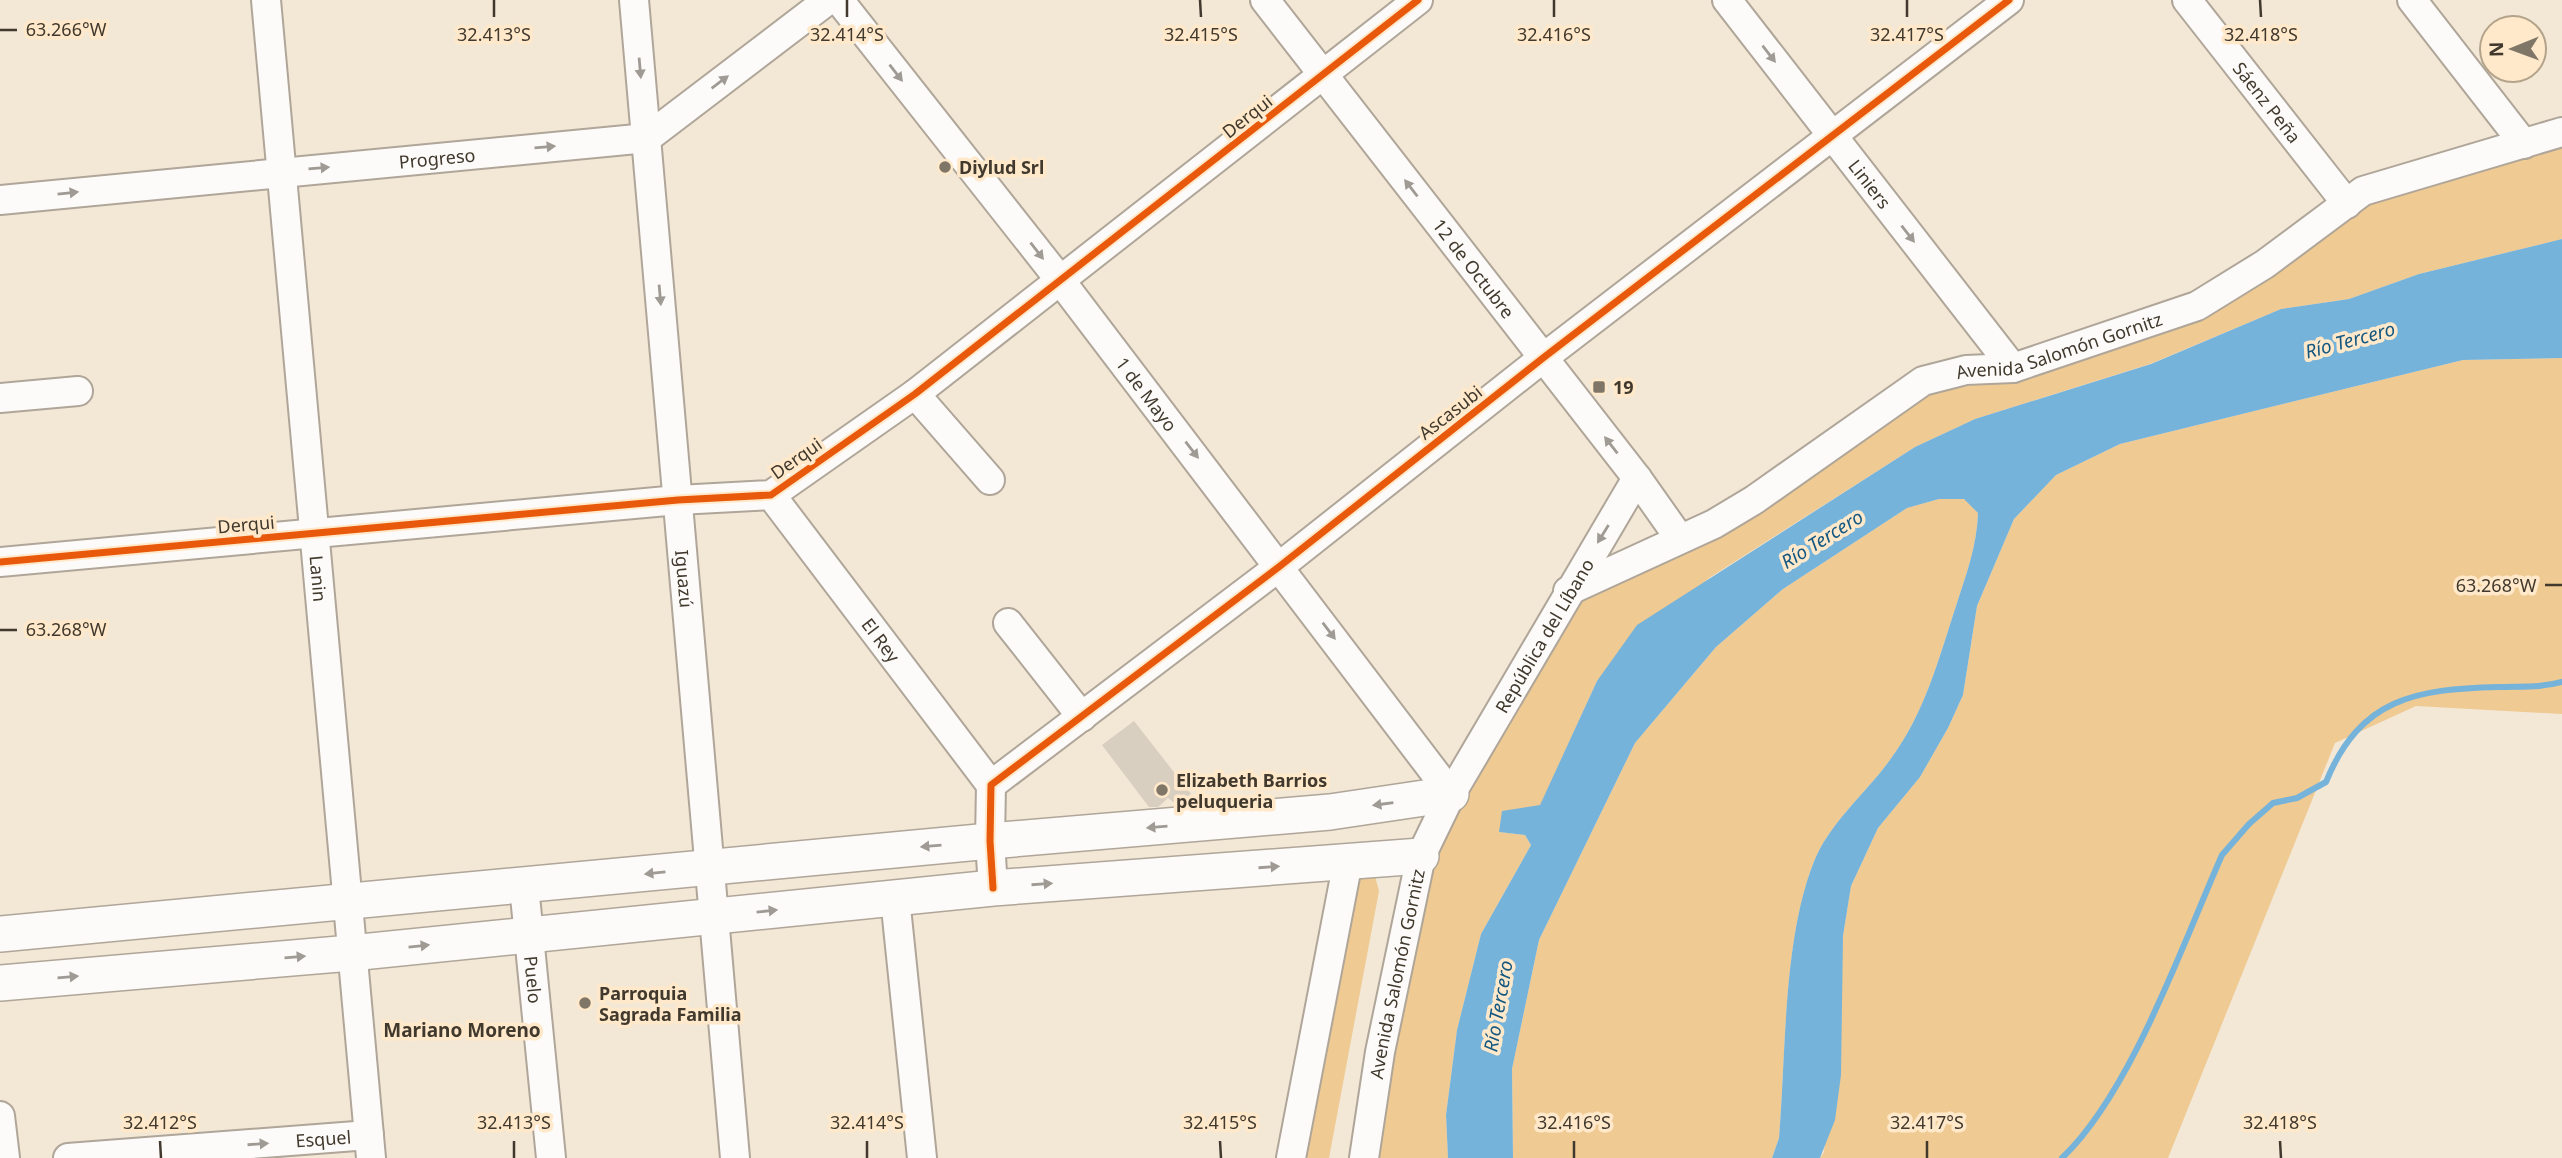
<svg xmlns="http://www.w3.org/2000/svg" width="2562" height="1158" viewBox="0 0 2562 1158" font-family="'Noto Sans',sans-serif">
<rect width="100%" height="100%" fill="#f3e7d6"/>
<path fill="#efca92" d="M2562,144V239L2419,274L2349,299L2281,309L2150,364L1975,419L1915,447L1709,578L1597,681L1540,806L1528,807L1499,832L1525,835L1531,845L1481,934L1457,1030L1446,1115L1448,1158H1374L1391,1054L1439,840L1578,602L1926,392L2018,379L2172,328L2369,203Z
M2562,358V714L2416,706L2335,743L2168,1158H1820L1824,1152L1843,936L1851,886L1878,828L1920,777L1948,728L1963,695L1977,606L2014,519L2056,475L2120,444L2463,360Z
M1964,498L1978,513C1977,546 1966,575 1956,606C1939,658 1925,712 1892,757C1867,793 1829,822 1813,864C1783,943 1786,1053 1779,1138L1772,1158H1513L1512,1069L1539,940L1635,743L1716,647L1783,589L1907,508L1939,499Z
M1359,875L1375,876L1379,891L1329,1158H1302Z"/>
<path fill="#76b3da" d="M2562,239V358L2463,360L2120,444L2056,475L2014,519L1977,606L1963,695L1948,728L1920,777L1878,828L1851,886L1843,936L1841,1075L1835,1120L1820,1158H1772L1779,1138C1786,1053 1783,942 1813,864C1829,822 1867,793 1892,757C1925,712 1939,658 1956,606C1966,575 1977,546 1978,513L1964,499H1939L1907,508L1783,589L1716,647L1635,743L1539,940L1512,1069L1513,1158H1448L1446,1115L1457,1030L1481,934L1531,845L1525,835L1499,832L1502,811L1540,805L1597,681L1637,625L1915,447L1975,419L2151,364L2281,309L2349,299L2419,274Z"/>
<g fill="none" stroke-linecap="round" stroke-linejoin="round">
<path stroke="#76b3da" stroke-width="6" d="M2062,1158C2131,1093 2183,943 2222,855L2249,824L2273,803L2297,798L2326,782C2360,698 2416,689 2498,687C2521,686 2540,688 2562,682"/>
</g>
<path fill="#d8cfc1" d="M1134,721L1191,794L1177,805L1168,798L1158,807H1149L1102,745Z"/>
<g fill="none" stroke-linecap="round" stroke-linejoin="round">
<g stroke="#afa699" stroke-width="32">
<g id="minor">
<path id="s1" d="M266,0L371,1158"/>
<path id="s2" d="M634,0L735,1158"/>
<path id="s3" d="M839,0L1060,280L1451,794"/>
<path id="s4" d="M1265,0L1637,478L1680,539"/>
<path id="s5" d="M1727,0L2013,368"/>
<path id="s6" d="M2187,0L2347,204"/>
<path d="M2412,0L2524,144"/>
<path id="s7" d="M0,200L647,138L828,0"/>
<path d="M915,394L990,480"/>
<path d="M0,398L78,391"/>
<path id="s8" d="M771,495L991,785"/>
<path d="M0,562L678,500L771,495L915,394L1418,0"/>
<path id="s9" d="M1568,591L1714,524L1754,500L1923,381L1966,370L2013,368L2197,306L2265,264L2363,191L2562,132"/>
<path d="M1008,623L1082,717"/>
<path id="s10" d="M524,886L551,1158"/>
<path d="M993,888L990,841L991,785L1280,566L1543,358L2009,0"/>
<path d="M895,898L922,1158"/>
<path d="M0,1116L5,1158"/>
<path id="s11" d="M68,1158L369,1135"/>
<path d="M1291,1158L1348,861"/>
<path id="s12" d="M1364,1158L1380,1052L1421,856L1451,794L1637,478"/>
</g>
</g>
<g stroke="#afa699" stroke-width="38">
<path id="major" d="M0,934L990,841L1330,812L1451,794
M0,983L351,953L993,888L1421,856"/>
</g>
<use href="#minor" stroke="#fdfbf9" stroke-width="28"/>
<use href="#major" stroke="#fdfbf9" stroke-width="35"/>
<g stroke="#ffe9ca" stroke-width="11">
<path id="cycleway" d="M0,562L678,500L771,495L915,394L1418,0
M993,888L990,841L991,785L1280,566L1543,358L2009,0"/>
</g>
<use href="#cycleway" stroke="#e8590c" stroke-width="7"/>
</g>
<defs><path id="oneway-solid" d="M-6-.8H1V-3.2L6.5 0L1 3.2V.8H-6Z" transform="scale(1.75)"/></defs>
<g fill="#9f9a93">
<use href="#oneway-solid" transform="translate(1769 54) rotate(52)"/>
<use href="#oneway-solid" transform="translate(640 68) rotate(85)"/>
<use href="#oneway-solid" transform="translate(896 73) rotate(52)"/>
<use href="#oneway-solid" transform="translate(720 82) rotate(-37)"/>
<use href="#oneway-solid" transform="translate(545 147) rotate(-5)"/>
<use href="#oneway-solid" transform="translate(319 168) rotate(-5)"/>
<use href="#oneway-solid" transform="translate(1411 188) rotate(-128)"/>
<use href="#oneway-solid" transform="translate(68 193) rotate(-6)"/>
<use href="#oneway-solid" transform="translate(1908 234) rotate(52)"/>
<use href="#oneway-solid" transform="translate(1037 251) rotate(52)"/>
<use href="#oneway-solid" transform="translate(660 295) rotate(85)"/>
<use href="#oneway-solid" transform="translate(1611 445) rotate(-128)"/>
<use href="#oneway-solid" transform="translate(1192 450) rotate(52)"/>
<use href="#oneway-solid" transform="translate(1603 534) rotate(122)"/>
<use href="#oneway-solid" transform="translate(1329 631) rotate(53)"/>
<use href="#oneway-solid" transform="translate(1383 804) rotate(172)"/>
<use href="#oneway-solid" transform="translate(1157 827) rotate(175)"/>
<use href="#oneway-solid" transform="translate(931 846) rotate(175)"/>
<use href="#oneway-solid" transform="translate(1269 867) rotate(-4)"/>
<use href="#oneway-solid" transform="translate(655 873) rotate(174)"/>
<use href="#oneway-solid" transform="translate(1042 884) rotate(-4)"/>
<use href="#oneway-solid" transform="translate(767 911) rotate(-6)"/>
<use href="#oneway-solid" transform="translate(419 946) rotate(-6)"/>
<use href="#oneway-solid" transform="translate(295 957) rotate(-5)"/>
<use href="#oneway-solid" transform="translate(68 977) rotate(-5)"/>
<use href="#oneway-solid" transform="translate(258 1144) rotate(-4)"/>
</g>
<path fill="none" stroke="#41392d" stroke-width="2.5" d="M494,0V17M847,0V17M1200,0L1201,17M1554,0V17M1907,0V17M2260,0L2261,17M0,30H17M2545,585H2562M0,630H17M160,1141L161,1158M514,1141V1158M867,1141V1158M1220,1141L1221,1158M1574,1141V1158M1927,1141V1158M2280,1141L2281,1158"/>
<g fill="#7f7668" stroke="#ffe9ca" stroke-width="2.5">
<circle cx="945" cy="167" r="7"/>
<rect x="1592" y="380" width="14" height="14" rx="3.5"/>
<circle cx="1162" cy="790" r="7"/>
<circle cx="585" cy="1003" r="7"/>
</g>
<g text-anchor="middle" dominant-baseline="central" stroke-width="7" stroke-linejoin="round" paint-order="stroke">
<g font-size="18" fill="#41392d" stroke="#ffe9ca">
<text stroke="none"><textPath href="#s6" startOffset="130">Sáenz Peña</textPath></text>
<text transform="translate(1247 116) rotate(-38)">Derqui</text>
<text stroke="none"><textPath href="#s7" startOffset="439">Progreso</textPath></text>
<text stroke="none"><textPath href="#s5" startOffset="233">Liniers</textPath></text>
<text stroke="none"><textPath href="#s4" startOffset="340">12 de Octubre</textPath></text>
<text stroke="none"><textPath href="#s9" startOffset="555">Avenida Salomón Gornitz</textPath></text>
<text stroke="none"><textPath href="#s3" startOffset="500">1 de Mayo</textPath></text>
<text transform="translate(1450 412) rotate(-38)">Ascasubi</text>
<text transform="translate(796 458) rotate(-35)">Derqui</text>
<text transform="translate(246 524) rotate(-5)">Derqui</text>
<text stroke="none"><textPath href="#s1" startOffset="581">Lanin</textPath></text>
<text stroke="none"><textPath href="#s2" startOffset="581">Iguazú</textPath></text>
<text stroke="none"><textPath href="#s12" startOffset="560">República del Líbano</textPath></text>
<text stroke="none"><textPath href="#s8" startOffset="182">El Rey</textPath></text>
<text stroke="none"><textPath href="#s12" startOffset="187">Avenida Salomón Gornitz</textPath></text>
<text stroke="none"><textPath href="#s10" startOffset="94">Puelo</textPath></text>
<text stroke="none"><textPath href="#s11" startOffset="256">Esquel</textPath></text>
</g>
<g font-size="18" font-weight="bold" fill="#41392d" stroke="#ffe9ca" text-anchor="start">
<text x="959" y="167">Diylud Srl</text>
<text x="1613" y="387">19</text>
<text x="1176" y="780">Elizabeth Barrios<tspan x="1176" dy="21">peluqueria</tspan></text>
<text x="599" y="993">Parroquia<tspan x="599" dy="21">Sagrada Familia</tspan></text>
</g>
<g font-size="19" font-style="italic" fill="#145882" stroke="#ffe9ca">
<text transform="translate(2350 340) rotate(-15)">Río Tercero</text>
<text transform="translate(1822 539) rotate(-32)">Río Tercero</text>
<text transform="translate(1498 1006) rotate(-80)">Río Tercero</text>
</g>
<g font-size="19" font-weight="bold" fill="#41392d" stroke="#ffe9ca">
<text x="462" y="1030">Mariano Moreno</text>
</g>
</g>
<g font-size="18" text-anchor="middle" fill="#41392d" stroke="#ffe9ca" stroke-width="7" stroke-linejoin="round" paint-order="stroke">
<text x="66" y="36">63.266°W</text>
<text x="494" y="41">32.413°S</text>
<text x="847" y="41">32.414°S</text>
<text x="1201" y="41">32.415°S</text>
<text x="1554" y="41">32.416°S</text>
<text x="1907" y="41">32.417°S</text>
<text x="2261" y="41">32.418°S</text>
<text x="2496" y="592">63.268°W</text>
<text x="66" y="636">63.268°W</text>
<text x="160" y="1129">32.412°S</text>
<text x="514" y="1129">32.413°S</text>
<text x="867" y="1129">32.414°S</text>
<text x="1220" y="1129">32.415°S</text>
<text x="1574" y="1129">32.416°S</text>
<text x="1927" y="1129">32.417°S</text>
<text x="2280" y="1129">32.418°S</text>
</g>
<g transform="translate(2513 49) rotate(269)"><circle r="33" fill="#ffe9ca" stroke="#b3a38b" stroke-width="2"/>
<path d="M0-5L12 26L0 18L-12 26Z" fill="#7f7668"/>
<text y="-10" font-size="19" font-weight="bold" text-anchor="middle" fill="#41392d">N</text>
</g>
</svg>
